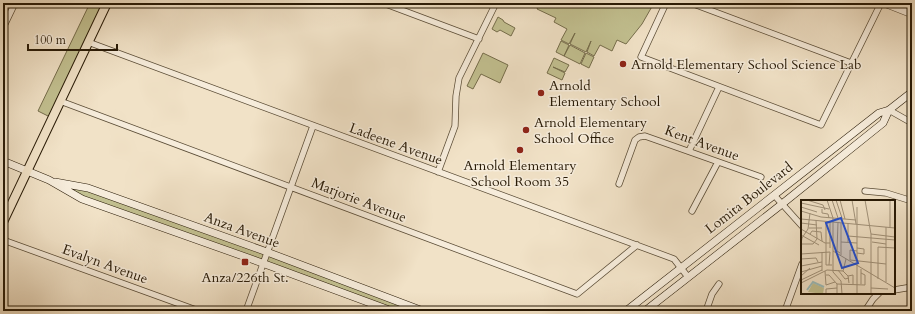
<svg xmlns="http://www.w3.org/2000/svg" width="915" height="314" viewBox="0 0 915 314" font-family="Cardo,serif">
<rect width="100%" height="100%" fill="#f1e2c7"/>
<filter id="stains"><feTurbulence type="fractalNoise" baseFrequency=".005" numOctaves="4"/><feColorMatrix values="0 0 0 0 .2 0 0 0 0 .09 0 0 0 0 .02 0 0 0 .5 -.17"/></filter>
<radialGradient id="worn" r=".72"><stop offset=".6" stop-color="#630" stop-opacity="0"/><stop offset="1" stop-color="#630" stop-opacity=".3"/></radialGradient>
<path fill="#c2c090" stroke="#756d4b" d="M90,3H107L52,118L38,111Z
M540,3H654L642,24L626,44L617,40L612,51L600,45L594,56L587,52L591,41L586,52L570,44L575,33L569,44L561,40L567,29L554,22L556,18L537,9Z
M498,17L503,20L504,22L515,28L511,36L500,30L497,32L492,29Z
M561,41L569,45L564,56L556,52Z
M570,45L585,53L580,64L564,56Z
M483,53L508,65L500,83L481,74L473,89L467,86Z
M586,53L594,57L589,68L581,64Z
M554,58L569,65L565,72L553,67L565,73L562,80L547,73Z
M49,180L88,188L424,311H393L82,199Z"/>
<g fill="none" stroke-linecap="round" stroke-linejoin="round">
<g stroke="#5a4c36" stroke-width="7">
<path id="minor" d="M383,3L479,39
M666,3L641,57L821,125L881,3
M691,3L851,63
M3,28L15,3
M88,42L674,259L688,277
M60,101L577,294L637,245
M889,110L912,123
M689,151L719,87
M438,172L455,126L456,96L459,78L496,3
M619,184L635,140L639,137L645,136L761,177
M865,191L886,193L912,201
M774,195L802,226
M692,211L718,162
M3,240L199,311
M894,290L912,287
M246,311L313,126
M706,311L712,294L719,284
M785,311L802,264
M865,311L873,299L879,293"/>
</g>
<g stroke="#5a4c36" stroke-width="8">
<path id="tertiary" d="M884,3L912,14"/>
</g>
<g stroke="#281a06" stroke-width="8">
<path id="secondary" d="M3,161L49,180L82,199L254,260L392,311
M55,182L88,188L267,252L423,311
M626,311L879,113L889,110L912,92
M645,311L782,204L883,123L889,110"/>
</g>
<g stroke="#281a06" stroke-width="10">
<path id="primary" d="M3,222L107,3"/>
</g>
<use href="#minor" stroke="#f6ecdb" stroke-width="5.5"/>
<use href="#tertiary" stroke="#f6ecdb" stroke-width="7"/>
<use href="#secondary" stroke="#f6ecdb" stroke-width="7"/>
<use href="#primary" stroke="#f1e2c7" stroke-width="8"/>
</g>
<g fill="#8f2418" stroke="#f6ecdb" stroke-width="1.5">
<circle cx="623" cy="64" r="4"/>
<circle cx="541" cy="93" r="4"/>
<circle cx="526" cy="130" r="4"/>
<circle cx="520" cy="150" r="4"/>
<rect x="241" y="258" width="8" height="8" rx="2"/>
</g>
<g text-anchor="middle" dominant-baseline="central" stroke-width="3" stroke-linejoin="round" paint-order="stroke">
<g font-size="14" fill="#281a06" stroke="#f6ecdb" text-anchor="start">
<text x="631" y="64">Arnold Elementary School Science Lab</text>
<text x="549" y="85">Arnold<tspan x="549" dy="16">Elementary School</tspan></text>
<text x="534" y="122">Arnold Elementary<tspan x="534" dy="16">School Office</tspan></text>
<text x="520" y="165" text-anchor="middle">Arnold Elementary<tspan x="520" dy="16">School Room 35</tspan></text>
<text x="245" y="277" text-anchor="middle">Anza/226th St.</text>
</g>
<g font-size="14" fill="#281a06" stroke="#f6ecdb">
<text transform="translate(702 143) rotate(20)">Kent Avenue</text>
<text transform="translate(396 144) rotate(20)">Ladeene Avenue</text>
<text transform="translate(749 198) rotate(-38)">Lomita Boulevard</text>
<text transform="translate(359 200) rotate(21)">Marjorie Avenue</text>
<text transform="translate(242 230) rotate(20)">Anza Avenue</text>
<text transform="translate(105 264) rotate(20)">Evalyn Avenue</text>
</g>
</g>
<g transform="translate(801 200)">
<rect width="94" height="94" fill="#f1e2c7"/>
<path d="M12,83L23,88L22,94L7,92Z" fill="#c2c090"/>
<path fill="none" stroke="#9cbdbb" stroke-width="2" d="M6,90L12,82L23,87"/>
<path fill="none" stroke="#a1927a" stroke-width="1" d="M6,0L22,5L24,10M26,0L32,18V72L40,81L41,94M31,0L37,18M35,0L41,18M39,0L44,19M51,0L55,24M64,0L70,34V94M89,0V27M0,3L28,9M0,7L16,12M56,7V94M21,9V13L27,14L28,18M0,11L20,17L55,20M0,19L94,28M25,22V65H31M37,22L36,51L39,53M0,23L16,25M8,28H21M0,29L24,43H29M9,34L11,31L20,32L21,41M70,34L94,37M0,35L18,45M47,36L94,40M40,42L56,43M47,42V23M71,42L85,44M0,44H12L16,39L15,20M0,44L1,38L7,29L9,13M29,48V22M32,51L94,88M56,51L49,50V60L85,64M21,52V71M56,53L63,54V49L56,48M0,54L29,52L28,65M40,55V23M0,59L15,58L17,62M0,66L21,62M37,70L44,79L48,78M24,71L25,85L34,82M42,71L47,76L48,83M42,71L45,59M0,72L21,66M25,75H28L36,84V94M0,76L9,68M47,76L52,75V84M77,79V47L94,48M0,80L21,70M85,82V27M0,83L26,70L42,71M36,84L64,85V75L60,73M60,84V69M70,88L87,89M25,94V89L36,88"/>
<path fill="#1d4ed8" fill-opacity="0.15" stroke="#1d4ed8" stroke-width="2" d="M40,18L57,63L41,68L25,23Z"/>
<rect width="94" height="94" fill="none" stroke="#281a06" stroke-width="2"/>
</g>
<rect width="915" height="314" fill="none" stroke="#f1e2c7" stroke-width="16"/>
<rect x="4" y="4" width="907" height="306" fill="none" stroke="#281a06" stroke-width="2"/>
<rect x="8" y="8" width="899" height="298" fill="none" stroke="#281a06"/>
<path d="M28 44v6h89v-6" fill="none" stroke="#281a06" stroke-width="2"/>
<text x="34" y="44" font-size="12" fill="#281a06" stroke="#f6ecdb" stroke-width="3" paint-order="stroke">100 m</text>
<rect width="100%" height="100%" filter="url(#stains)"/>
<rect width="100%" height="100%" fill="url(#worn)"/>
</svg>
